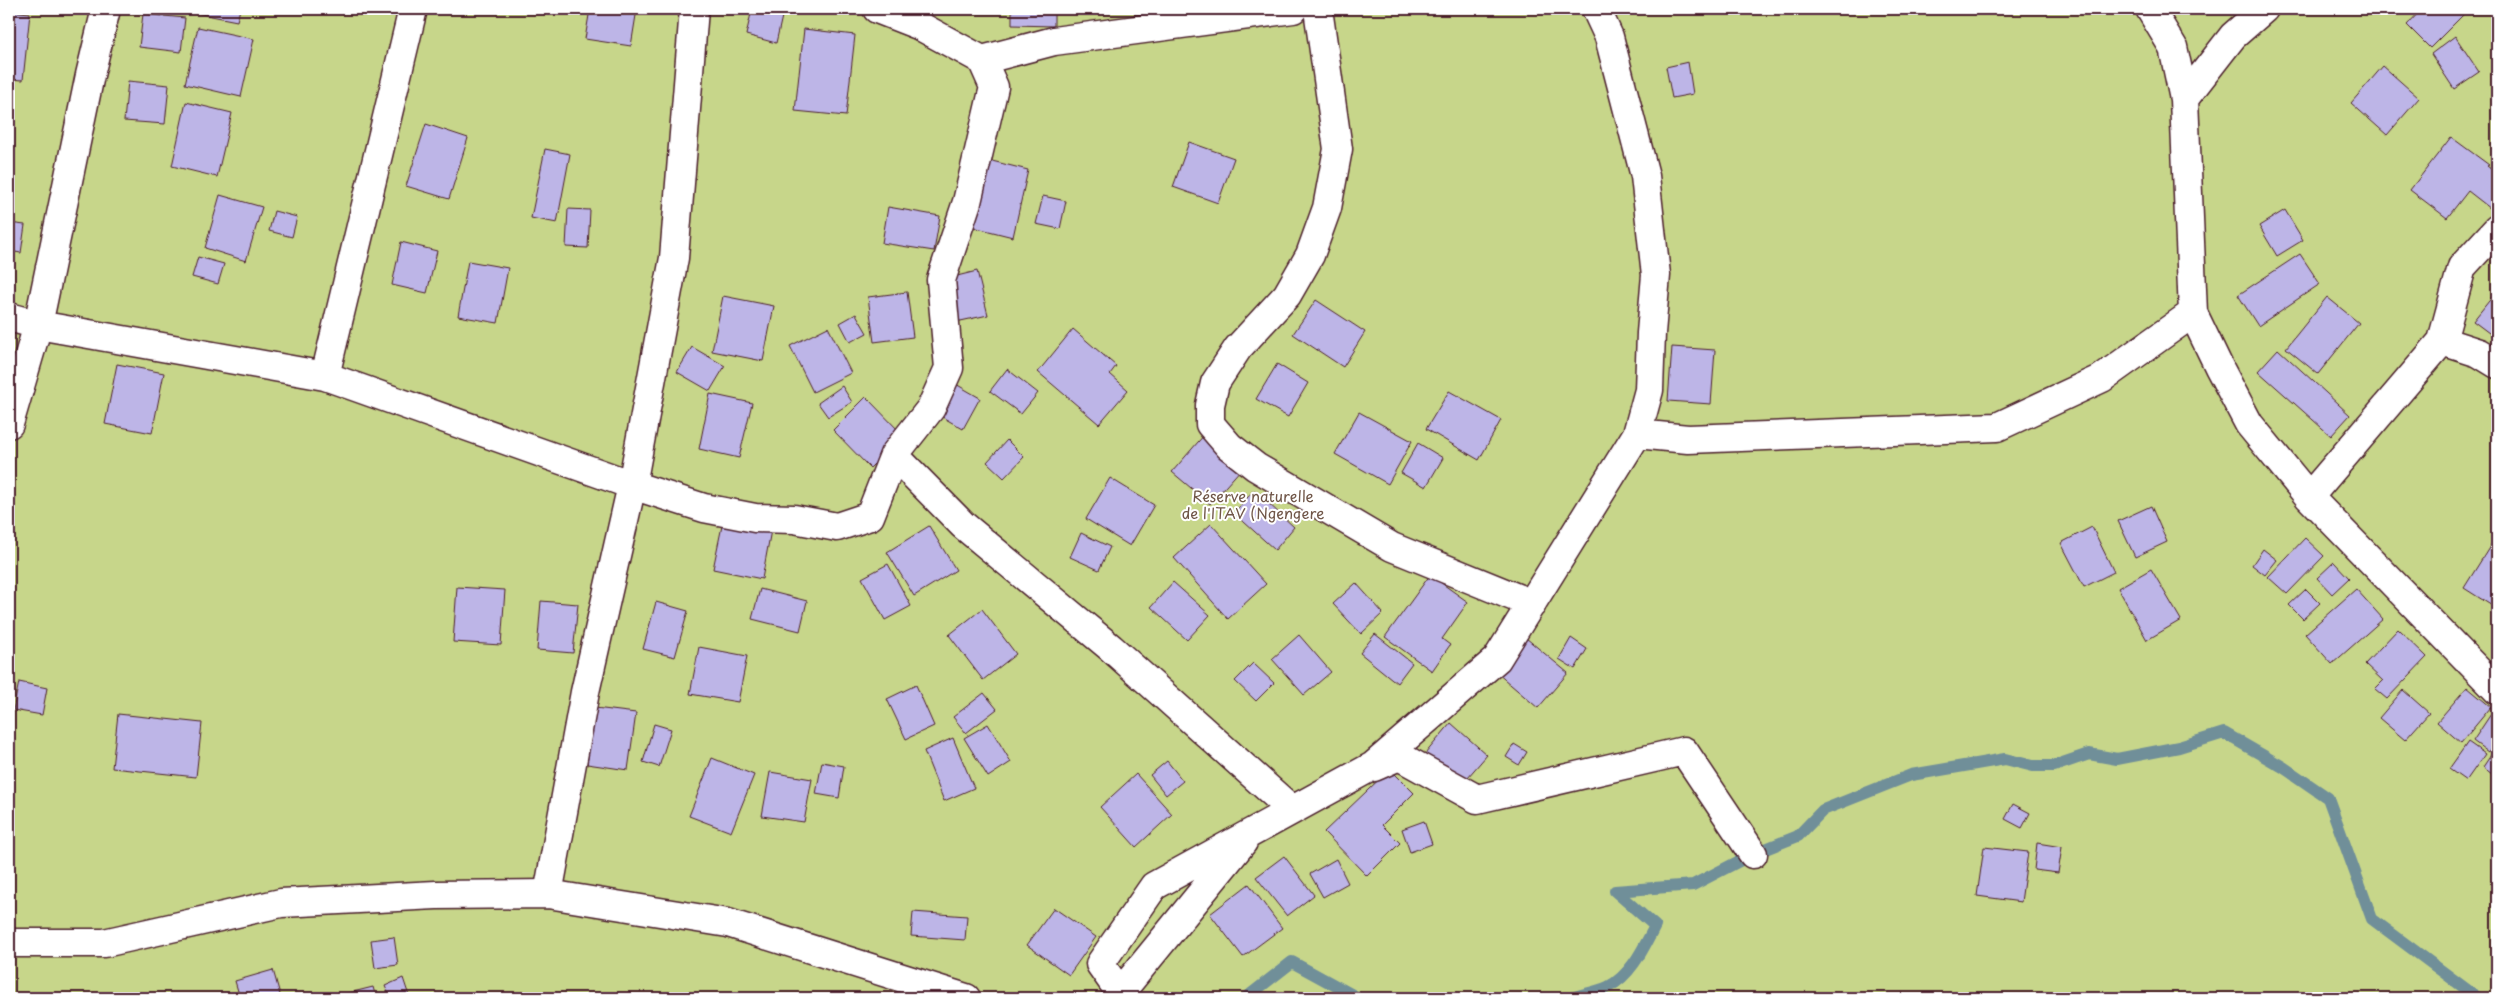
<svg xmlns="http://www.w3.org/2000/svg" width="2506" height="1007" viewBox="0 0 2506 1007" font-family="'Playpen Sans',sans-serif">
<rect width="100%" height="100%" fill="#ebe9f8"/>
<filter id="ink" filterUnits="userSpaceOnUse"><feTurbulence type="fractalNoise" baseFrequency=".02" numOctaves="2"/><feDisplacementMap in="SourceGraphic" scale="10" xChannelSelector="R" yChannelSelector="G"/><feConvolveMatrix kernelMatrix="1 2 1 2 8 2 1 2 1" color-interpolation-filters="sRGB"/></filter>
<g filter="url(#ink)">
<path fill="#c7d68a" stroke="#887a5a" d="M9,9H2497V998H9Z"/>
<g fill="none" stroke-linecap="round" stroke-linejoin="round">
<path stroke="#708f99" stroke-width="12" d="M1246,998L1292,962L1358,998
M1571,998C1583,994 1597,992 1608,987C1631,976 1644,947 1655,926L1615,891L1693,885L1753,854L1798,836L1823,810L1911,775L2005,759L2033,766H2054L2089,754L2117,759L2179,747L2224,733L2283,767L2328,798L2372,919L2478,998"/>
</g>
<path fill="#bdb5e7" stroke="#4a1f2b" d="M197,9H240L237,21L196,13Z
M590,9H637L631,46L585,39Z
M752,9L783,12L776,43L746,35Z
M1012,9H1054V26L1012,25Z
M2422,9H2469L2430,48L2407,25Z
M9,11L30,13L23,80L9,79Z
M143,14L185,18L181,52L139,47Z
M198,27L254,39L241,97L185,84Z
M804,29L855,35L846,116L795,111Z
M2455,36L2479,72L2454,89L2431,54Z
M1688,62L1693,94L1672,98L1666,67Z
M2383,66L2419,98L2387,135L2351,103Z
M128,81L169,85L165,124L124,121Z
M186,102L232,113L217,177L172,166Z
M426,124L468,138L449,199L406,186Z
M2451,137L2489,165L2487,166L2497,174V202L2491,209L2468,191L2447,218L2410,190Z
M1189,142L1234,158L1218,203L1173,187Z
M545,149L570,154L557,223L531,218Z
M984,159L1028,170L1013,237L969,226Z
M220,195L262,207L246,261L205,248Z
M1043,196L1066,201L1060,229L1036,224Z
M888,207L940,216L934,251L882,243Z
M568,209L590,210L588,248L566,247Z
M2285,210L2303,240L2277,256L2259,226Z
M274,211L297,217L292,237L269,231Z
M9,223L25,225L21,253L9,251Z
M401,242L437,251L427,293L392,285Z
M2300,254L2320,284L2258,326L2238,295Z
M198,257L224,264L218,284L192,277Z
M468,261L508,268L498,323L458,316Z
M977,271L988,315L956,322L945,279Z
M2497,291V330L2493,336L2473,321Z
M907,292L913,337L874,342L868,297Z
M723,296L774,306L763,361L712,351Z
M2327,297L2359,323L2318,374L2286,348Z
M1316,300L1365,332L1343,367L1293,334Z
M856,314L867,333L850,342L840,323Z
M828,327L851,373L813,392L790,346Z
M1073,329L1116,366L1110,374L1128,390L1099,424L1038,372Z
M692,347L725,366L710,391L677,372Z
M1672,347L1715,350L1711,404L1668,401Z
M2278,349L2350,415L2331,436L2258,371Z
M117,364L164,373L152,433L105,424Z
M1277,364L1308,383L1288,417L1256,399Z
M1007,369L1038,393L1021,414L990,391Z
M954,383L980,398L963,429L937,414Z
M842,386L852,402L828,417L818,403Z
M1449,391L1501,420L1479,460L1426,429Z
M710,394L752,403L739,458L699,449Z
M866,397L903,435L870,468L833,430Z
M1359,412L1412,441L1388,484L1335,454Z
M1205,434L1242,468L1210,504L1172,472Z
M1007,440L1024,457L1004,478L987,462Z
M1418,443L1443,458L1426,487L1401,473Z
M1110,478L1154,505L1130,546L1086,519Z
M1254,490L1294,527L1275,550L1234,513Z
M2151,506L2167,542L2135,557L2118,521Z
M723,521L771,530L762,579L713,569Z
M1211,524L1266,584L1228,619L1174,558Z
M929,526L956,570L914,596L887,552Z
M2092,527L2114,572L2084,587L2061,543Z
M1081,533L1110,547L1099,570L1070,557Z
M2497,535V609L2464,588Z
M2305,538L2324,556L2287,594L2268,577Z
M2263,549L2277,560L2265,575L2252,565Z
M2334,562L2349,578L2332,594L2317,578Z
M888,564L911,606L885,620L862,578Z
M2151,569L2181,620L2147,640L2118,588Z
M1430,575L1468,602L1442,639L1450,645L1432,671L1385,637Z
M1173,582L1210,615L1187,640L1151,607Z
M1356,583L1383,613L1361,634L1333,604Z
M457,587L505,590L501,645L453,642Z
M760,589L807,601L800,631L752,619Z
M2306,589L2320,603L2303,619L2289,605Z
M2356,589L2383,619L2332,664L2305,634Z
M541,601L578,604L573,653L537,650Z
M656,602L688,611L675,657L643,649Z
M982,609L1016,654L983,680L949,635Z
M2398,629L2427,657L2387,699L2375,689L2383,681L2365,664Z
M1375,634L1412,663L1397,683L1360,653Z
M1299,635L1331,672L1304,695L1272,659Z
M1526,638L1568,673L1538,708L1497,673Z
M1571,638L1587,649L1575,669L1559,659Z
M699,647L747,656L738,702L690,694Z
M1253,663L1274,683L1256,701L1235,681Z
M19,682L47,688L42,715L13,710Z
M916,685L934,726L906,739L887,699Z
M2467,687L2491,707L2461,743L2437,722Z
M2403,690L2429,713L2405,740L2379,718Z
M984,693L997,709L966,733L953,717Z
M2497,705V739L2488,752L2473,741Z
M595,708L636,713L628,770L587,764Z
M118,714L202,723L196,777L112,768Z
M1451,723L1487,755L1461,785L1425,754Z
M654,724L671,729L659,767L643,762Z
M988,724L1011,762L988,777L964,738Z
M953,738L974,788L944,801L924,751Z
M2468,742L2485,754L2466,781L2449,769Z
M1514,744L1527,752L1519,765L1506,757Z
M2497,746V778L2483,767Z
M712,758L754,775L731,832L689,816Z
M1167,761L1183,781L1166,795L1150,775Z
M822,762L844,766L839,798L816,794Z
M1390,769L1414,793L1382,825L1400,843L1367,876L1324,832Z
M770,772L812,779L804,822L762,816Z
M1136,774L1172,814L1136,847L1100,807Z
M2013,804L2030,813L2022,828L2005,819Z
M1424,821L1432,844L1410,852L1402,829Z
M2037,843L2062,847L2058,873L2034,870Z
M1984,847L2028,852L2021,902L1977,896Z
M1284,856L1314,895L1287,916L1256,877Z
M1336,859L1348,883L1323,897L1310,874Z
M1249,884L1282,928L1243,957L1210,914Z
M1054,908L1096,937L1069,975L1027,945Z
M913,912L967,916L965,940L911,936Z
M394,937L398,965L375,968L371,940Z
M273,970L281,998H240L235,981Z
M403,978L409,996L390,998L385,986Z
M373,987L376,998H334L333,997Z"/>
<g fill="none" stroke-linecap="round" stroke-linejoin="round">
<g stroke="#4a1f2b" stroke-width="31">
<path id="minor" d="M877,9L918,25L982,60L1054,41L1293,9
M1318,9L1338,149L1327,208L1310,255L1287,295L1238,348L1215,383L1210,405V424L1229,446L1256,467L1392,547L1532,604
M2150,9L2173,47L2184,99L2193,313L2219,367L2249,424L2309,497L2497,690
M2184,99L2233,36L2264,9
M9,317L38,325L325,376L632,485L704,508L755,518L794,519L837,527L870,516L894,455L963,525L1111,648L1291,809
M2442,341L2479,353L2497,364
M325,376L413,9
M9,424L38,325L90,75L106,9
M1637,434L1688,439L1997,427L2102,378L2193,313
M894,455L931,408L949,368L941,280L967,202L994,87L982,60
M2309,497L2442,341L2462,267L2497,229
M1374,767L1399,756L1477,799L1684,751L1753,854
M548,894L585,692L632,485L674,258L694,9
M1116,998L1243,842
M1124,998L1100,964L1154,886L1373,766L1497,659L1637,434L1649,390L1651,333L1656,275L1645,176L1609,37L1596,9"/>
</g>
<g stroke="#4a1f2b" stroke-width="31">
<path id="highway" d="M9,943H104L281,903L436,895L548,894L728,923L966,998"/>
</g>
<use href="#minor" stroke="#fff" stroke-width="28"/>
<use href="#highway" stroke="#fff" stroke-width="28"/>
</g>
</g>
<g text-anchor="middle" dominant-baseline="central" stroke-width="4" stroke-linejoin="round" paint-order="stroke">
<g font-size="15" fill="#705648" stroke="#fff">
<text x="1253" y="495">Réserve naturelle<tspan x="1253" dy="17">de l'ITAV (Ngengere</tspan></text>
</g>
</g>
<rect width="2506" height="1007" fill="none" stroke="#fff" stroke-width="30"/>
<rect x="15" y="15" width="2476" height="977" fill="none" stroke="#4a1f2b" stroke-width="2" filter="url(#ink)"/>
</svg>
